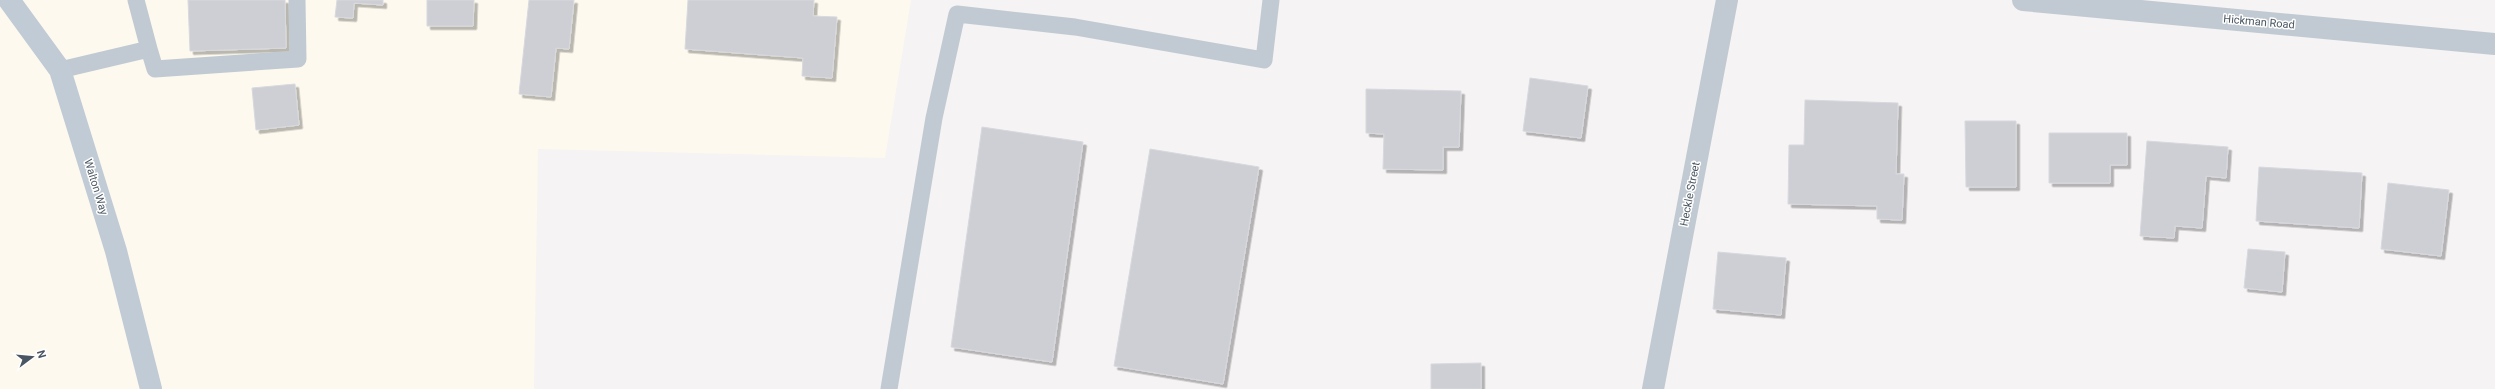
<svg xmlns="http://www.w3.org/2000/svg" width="2495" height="389" viewBox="0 0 2495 389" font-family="Roboto,sans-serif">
<defs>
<filter id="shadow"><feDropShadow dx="3.5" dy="3.5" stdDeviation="0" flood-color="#0004"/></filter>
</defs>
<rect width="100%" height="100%" fill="#f5f3f3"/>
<path fill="#fdf9ef" d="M0,0H911L885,158L538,149L534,389H0Z"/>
<path fill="#cdcfd5" stroke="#d7d9de" filter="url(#shadow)" d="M188,0H285L286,48L190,51Z
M337,0H383V5L354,3L353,18L335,17Z
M427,0H474L473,26H427Z
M529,0H574L569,49L556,48L551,97L519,94Z
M688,0H814L813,16L837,17L832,78L802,76L803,58L685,49Z
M1530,78L1588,86L1581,138L1523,131Z
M295,84L299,125L256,130L252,88Z
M1366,89L1461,91L1459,147H1443V170L1383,169L1384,134L1366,133Z
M1805,100L1898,103L1896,174H1904L1902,220L1877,219V206L1788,204L1789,145H1804Z
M1965,121H2016V187H1966Z
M982,127L1083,142L1052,362L951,347Z
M2049,133H2127V165H2110V183H2049Z
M2147,141L2228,147L2226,178L2206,176L2202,228L2175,226L2174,238L2140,236Z
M1150,149L1259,167L1223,384L1114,366Z
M2259,167L2362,173L2359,228L2256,221Z
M2388,183L2449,190L2441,256L2381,249Z
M2248,249L2285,252L2282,292L2244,288Z
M1718,252L1786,258L1781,315L1713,309Z
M1481,363V389H1431V364Z"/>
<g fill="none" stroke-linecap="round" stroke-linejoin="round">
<path stroke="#c1cad2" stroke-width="17" d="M149,49L155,69L298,59L297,0
M60,70L149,49L136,0
M889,389L934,118L957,14L1075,27L1264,60L1271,0"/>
<path stroke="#c1cad2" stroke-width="22" d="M2023,0L2495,44
M1653,389L1727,0"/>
<path stroke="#c1cbd6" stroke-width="22" d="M9,0L60,70L116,251L151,389"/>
</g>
<g text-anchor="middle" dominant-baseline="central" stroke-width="3" stroke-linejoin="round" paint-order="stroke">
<g font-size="11" fill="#4a5661" stroke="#fff">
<text transform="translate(2259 22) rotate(5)">Hickman Road</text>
<text transform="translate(96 187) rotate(73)">Walton Way</text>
<text transform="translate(1690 194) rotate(-79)">Heckle Street</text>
</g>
</g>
<g transform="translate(32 357) rotate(74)" stroke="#ffffff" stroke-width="3" paint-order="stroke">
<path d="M0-3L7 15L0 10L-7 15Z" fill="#4a5661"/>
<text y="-6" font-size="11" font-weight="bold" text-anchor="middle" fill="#4a5661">N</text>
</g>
</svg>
